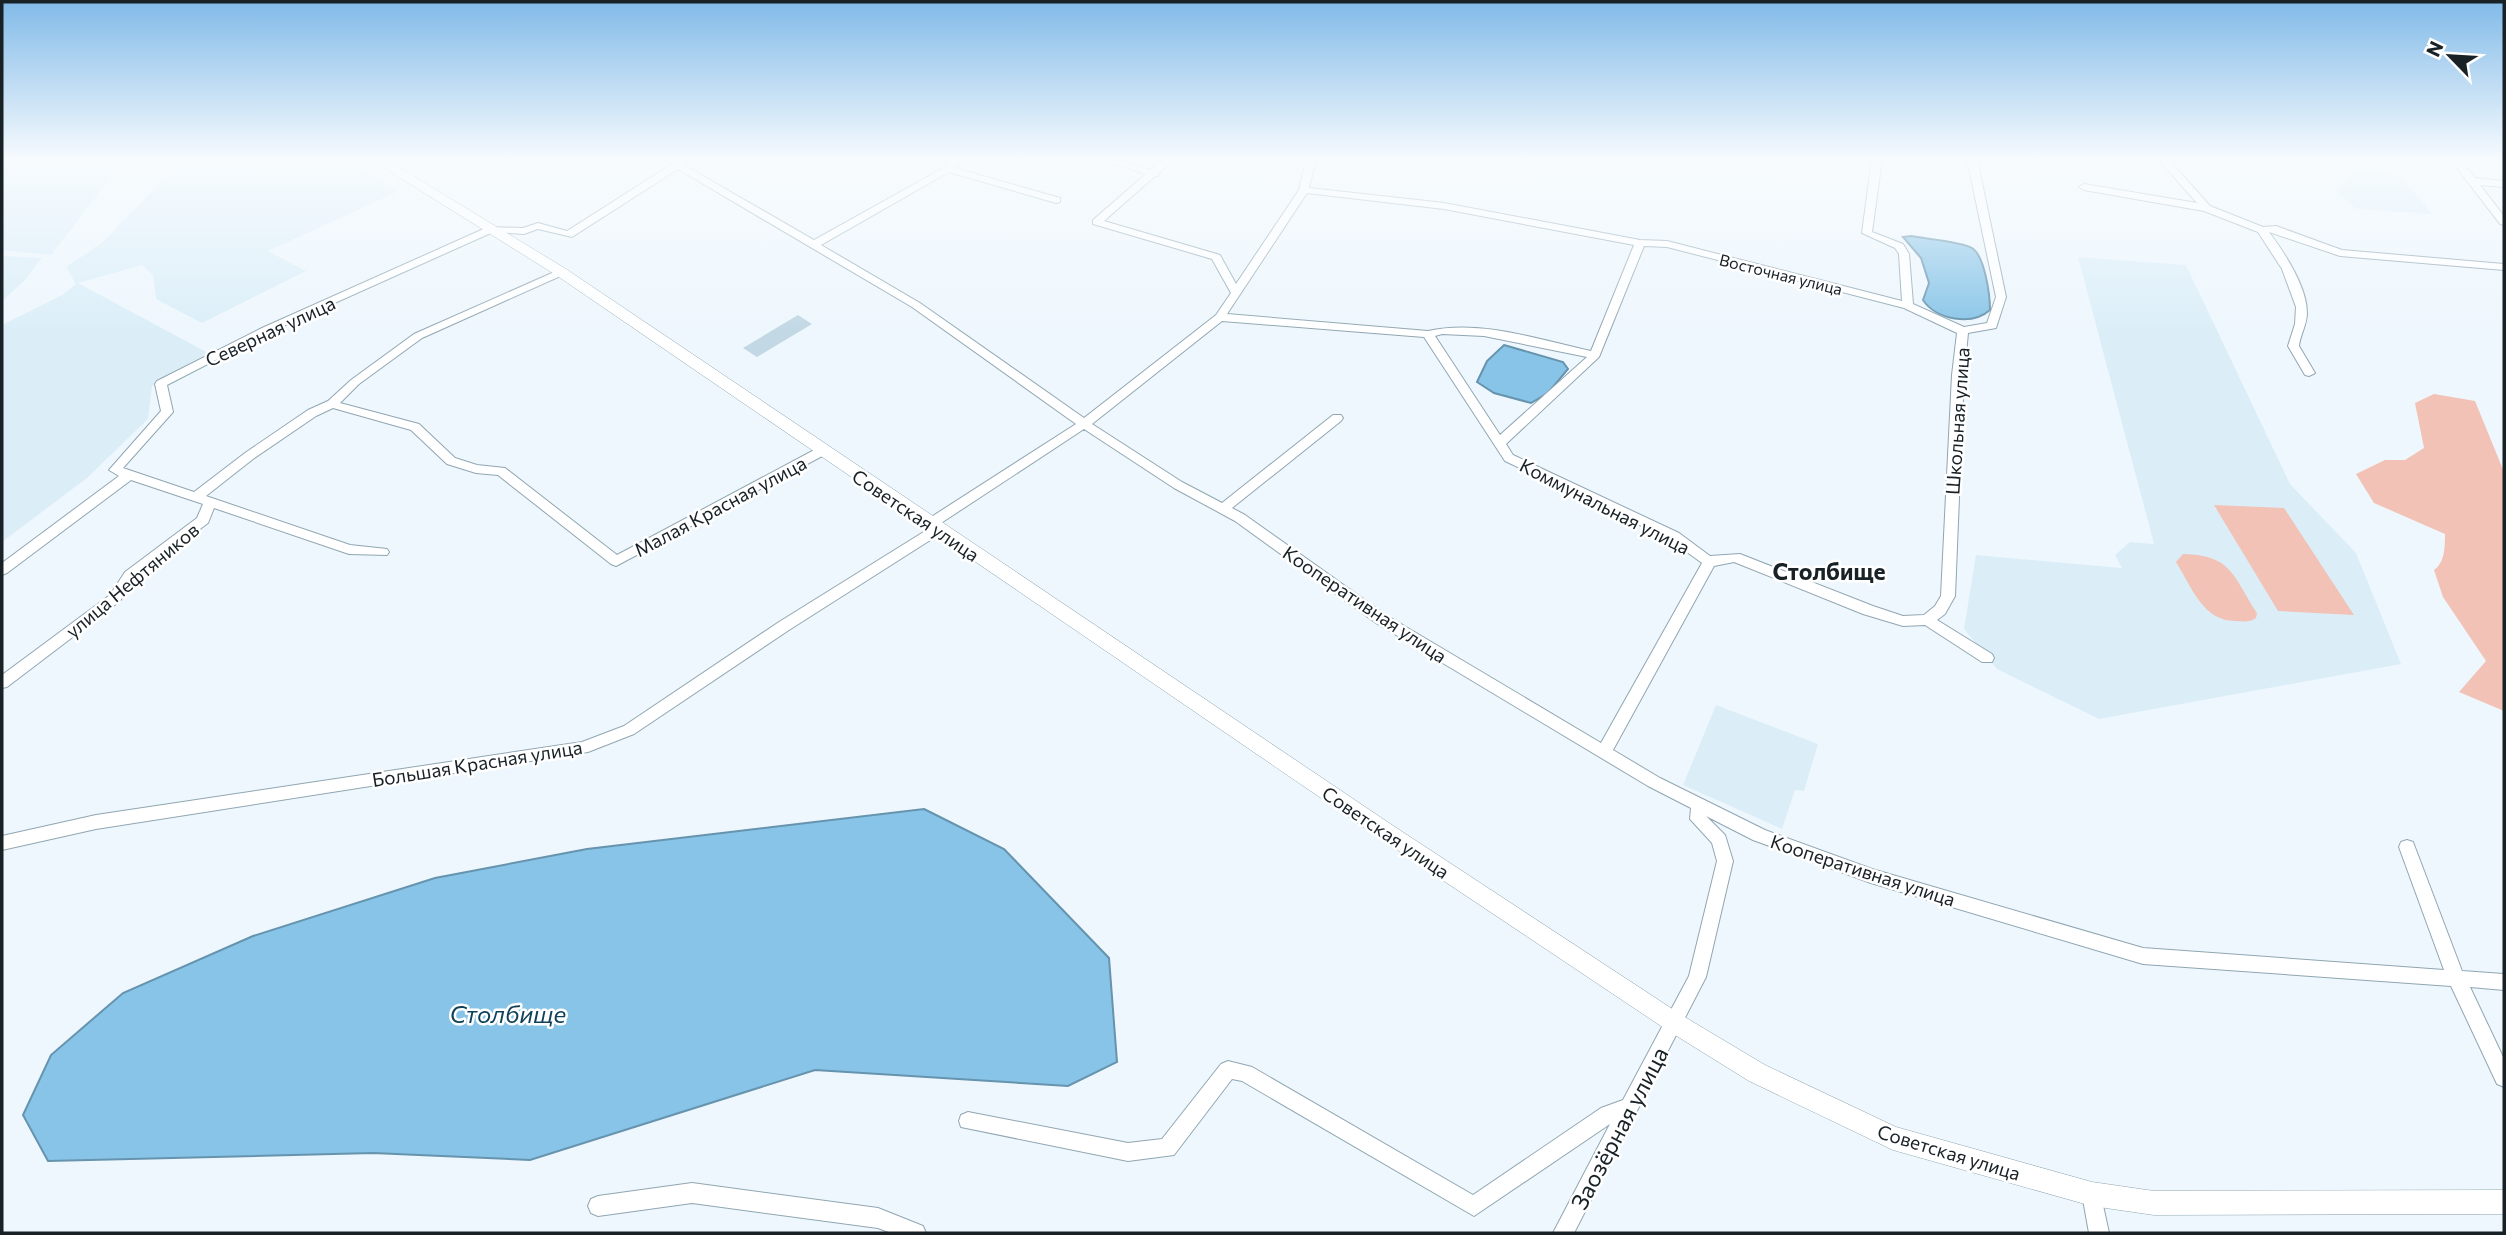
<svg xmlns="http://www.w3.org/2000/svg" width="2506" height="1235" viewBox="0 0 2506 1235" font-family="Commissioner,sans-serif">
<rect width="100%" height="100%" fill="#eef7fd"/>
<path fill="#dbeef8" d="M11,159H125L51,255L2,250V176L17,166L4,165Z
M176,159H342L399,191L268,251L306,271L202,323L156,299L153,275L142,265L78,283L210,354L152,386L148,419L87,478L2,542V325L62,295L76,284L66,267L103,242L172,170Z
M2356,172L2398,174L2432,214L2356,209L2336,191Z
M2,256L42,258L24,281L2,301Z
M2078,257L2186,265L2290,484L2356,553L2401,664L2099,719L1997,669L1964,629L1976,555L2122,568L2115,555L2130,542L2154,544Z
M1716,705L1818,744L1804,791L1795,790L1782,829L1683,785Z"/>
<path fill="#f2c2b6" d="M2434,394L2475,401L2504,472V711L2459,692L2486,661L2443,597L2434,570C2445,563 2445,546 2445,534L2374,503L2356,474L2385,460H2405L2424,448L2415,403Z
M2214,505L2284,508L2354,615L2278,611Z
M2183,554C2232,555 2233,576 2257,613L2256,618C2249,623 2243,621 2235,621C2203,621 2191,586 2176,562Z"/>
<path fill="#87c4e7" stroke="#6693ad" stroke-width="2" d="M1911,236C1926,239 1960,241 1972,248C1985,256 1990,296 1990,310C1972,326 1936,320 1923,300L1929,283L1921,258L1903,237Z
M1504,345L1563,362L1568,369L1548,393L1531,403L1494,393L1477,382L1487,361Z
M924,809L1004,849L1109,958L1117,1062L1068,1086L815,1070L530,1160L373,1153L48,1161L23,1115L51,1055L123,993L253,936L435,878L587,849Z"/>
<path fill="#c2d8e5" d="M798,315L812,324L757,357L743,348Z"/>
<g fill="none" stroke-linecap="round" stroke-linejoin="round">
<g stroke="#90a6b2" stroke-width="2">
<path id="minor" d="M680,159H689L684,165L814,240L945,167L953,159H964L955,168L1060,198V202L1056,203L949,172L821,245L920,303L1084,418L1216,315L1231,293L1212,259L1093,224V220L1146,174L1099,159H1115L1151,170L1163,159H1174L1159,173L1158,176L1154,177L1104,221L1220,255L1236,284L1299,190L1306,159H1316L1309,188L1444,203L1640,240L1667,241L1902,301L1899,254L1895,248L1862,233L1872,159H1882L1872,232L1903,244L1909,254L1913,304L1964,327L1987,323L1996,297L1967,159H1977L2006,297L1996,328L1968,333L1964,375L1955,596L1945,614L1937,620L1992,654L1994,658L1992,662H1982L1925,625L1903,626L1863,614L1734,562L1714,566L1613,750L1660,778L1765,830L1872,869L2143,948L2444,970L2399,847L2401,842L2407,840L2413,842L2462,971L2504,974V990L2470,987L2504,1059V1087L2497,1084L2451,986L2143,964L1871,883L1753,840L1706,816L1725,835L1733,861L1706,977L1574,1233H1553L1610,1124L1474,1216L1242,1081L1232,1079L1174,1155L1128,1161L961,1127L959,1121L961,1115L968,1112L1128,1143L1162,1139L1221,1064L1228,1061L1252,1067L1473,1195L1601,1108L1623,1100L1689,976L1717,861L1712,843L1690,819L1691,808L1648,786L1376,623L1235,521L1174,488L1084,429L938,525L945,529L943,532L789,630L634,734L588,752L96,829L2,850V836L96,815L582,742L624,726L779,622L930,528L923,524L925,521L1076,424L912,307L678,169L572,237L538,229L524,234L493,232L270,332L167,385L173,412L123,468L194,492L245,453L308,410L328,401L351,380L414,334L561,269L565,270V274L422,338L359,384L340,403L419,424L455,458L477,465L505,468L617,555L818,448H826L828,451L826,454L616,566L611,564L498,475L476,473L447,464L411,430L333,408L316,416L253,459L206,496L350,545L387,549L389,552L387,555L349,554L214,508L208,523L135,578L120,601L7,687L2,688V675L110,595L125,572L197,518L203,504L131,480L7,573L2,575V563L119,476L109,470L161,411L155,384L157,381L262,328L488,227L523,228L538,223L567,231ZM1307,193L1444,209L1634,245L1591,351C1540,340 1480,319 1428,331L1227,314ZM1644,246L1667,247L1904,308L1957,333L1952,375L1941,596L1935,606L1924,615L1903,616L1873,606L1740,554L1710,556L1679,533L1513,455L1506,444L1599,357ZM1222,321L1424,337L1505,461L1669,539L1702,563L1601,743L1386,615L1245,515L1232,508L1341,421L1343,418L1341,415H1333L1222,503L1182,482L1092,424ZM1442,334L1484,336L1587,357L1500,435L1435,336Z
M2158,159H2168L2210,206L2263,227L2276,226L2342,250L2504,264V270L2340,256L2269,232C2284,252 2307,287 2307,313C2307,325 2300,335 2299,346L2315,373L2309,376L2305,375L2288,346L2295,324L2296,307L2282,269L2258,232L2204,211L2084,190L2079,187L2084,184L2197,203Z
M2450,159H2460L2475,178L2504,181V187L2480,185L2504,216V225L2500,224Z
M692,1183L878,1208L923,1226L926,1233H891L878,1228L692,1203L598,1216L591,1213L588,1206L591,1199L598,1196Z
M2092,1184L2099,1187L2109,1233H2089L2082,1194L2085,1187Z"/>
</g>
<g stroke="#90a6b2" stroke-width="1">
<path id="tertiary" d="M370,159H385L566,269L1392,825L1683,1016L1765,1065L1896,1127L2092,1182L2154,1191L2504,1190V1214L2154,1215L2092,1206L1893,1150L1749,1081L1667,1030L1378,837L556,275Z"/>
</g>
<use href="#minor" fill="#fff" fill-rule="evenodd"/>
<use href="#tertiary" fill="#fff" fill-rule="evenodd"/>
</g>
<linearGradient id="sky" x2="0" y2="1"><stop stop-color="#81bae8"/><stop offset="0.48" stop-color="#f7fbfe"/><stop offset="1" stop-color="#f7fbfe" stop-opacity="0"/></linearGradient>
<rect width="2506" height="332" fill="url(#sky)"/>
<g text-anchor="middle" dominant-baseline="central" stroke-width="5" stroke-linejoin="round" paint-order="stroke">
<g font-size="16" fill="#182125" stroke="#fff">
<text transform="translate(1781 274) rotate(14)">Восточная улица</text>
</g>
<g font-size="19" fill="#182125" stroke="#fff">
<text transform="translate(270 331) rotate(-25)">Северная улица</text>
<text transform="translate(1957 421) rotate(-86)">Школьная улица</text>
<text transform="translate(720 506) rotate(-28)">Малая Красная улица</text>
<text transform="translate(1605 506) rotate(27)">Коммунальная улица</text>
<text transform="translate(916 515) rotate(34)">Советская улица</text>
<text transform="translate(132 580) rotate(-40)">улица Нефтяников</text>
<text transform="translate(1365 604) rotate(34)">Кооперативная улица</text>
<text transform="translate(477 763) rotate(-9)">Большая Красная улица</text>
<text transform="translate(1386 832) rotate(34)">Советская улица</text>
<text transform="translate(1863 870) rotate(18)">Кооперативная улица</text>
<text transform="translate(1949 1152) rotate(17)">Советская улица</text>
</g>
<g font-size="23" font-weight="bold" fill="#182125" stroke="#fff">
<text x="1829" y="571">Столбище</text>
</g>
<g font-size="23" fill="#182125" stroke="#fff">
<text transform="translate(1619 1128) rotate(-62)">Заозёрная улица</text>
</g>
<g font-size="24" font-style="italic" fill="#0f425a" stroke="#fff">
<text x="508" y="1013">Столбище</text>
</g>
</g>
<rect width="2506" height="1235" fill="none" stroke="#182125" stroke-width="7"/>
<g transform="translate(2450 56) rotate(295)" stroke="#ffffff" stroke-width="5" paint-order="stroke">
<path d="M0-5L12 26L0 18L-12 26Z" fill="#182125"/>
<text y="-10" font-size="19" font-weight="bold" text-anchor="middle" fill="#182125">N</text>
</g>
</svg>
